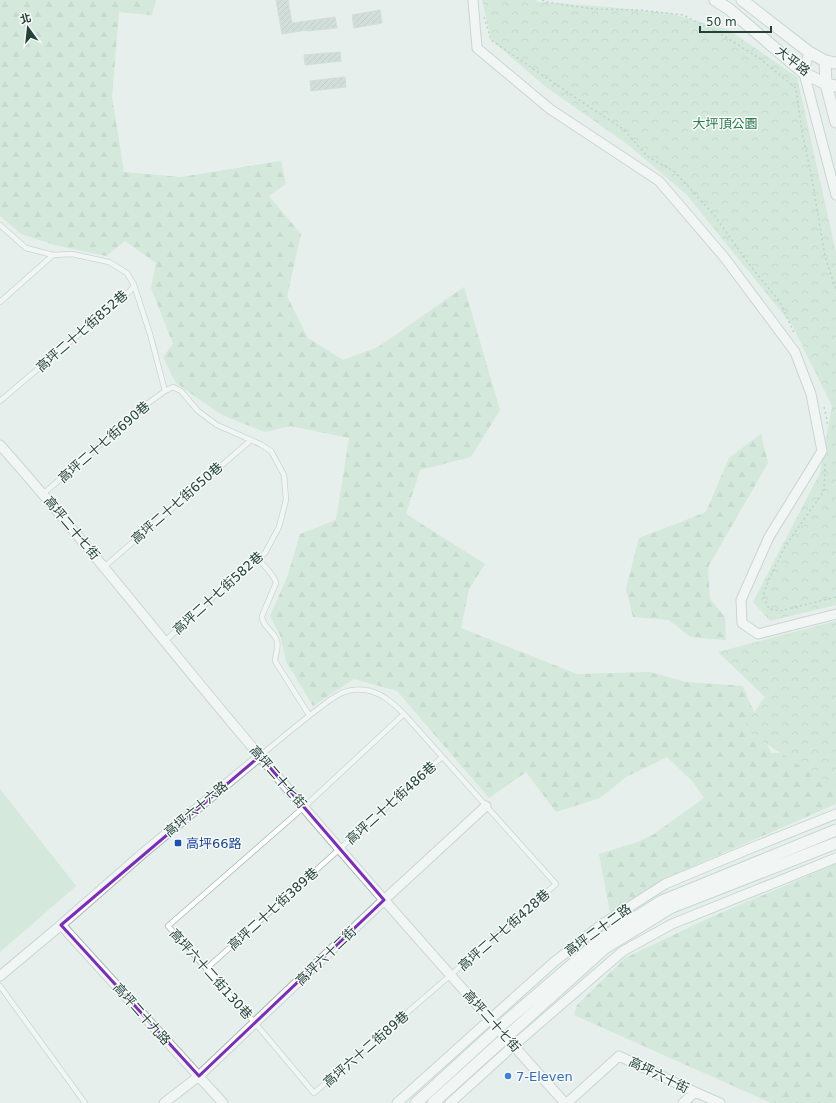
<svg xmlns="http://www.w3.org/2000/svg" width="836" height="1103" viewBox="0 0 836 1103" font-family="'DejaVu Sans','Noto Sans TC',sans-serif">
<defs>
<pattern id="forest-firs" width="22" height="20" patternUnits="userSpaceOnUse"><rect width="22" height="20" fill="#bfe0c8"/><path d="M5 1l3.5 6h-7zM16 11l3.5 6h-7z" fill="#a4c1ad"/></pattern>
<pattern id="park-crowns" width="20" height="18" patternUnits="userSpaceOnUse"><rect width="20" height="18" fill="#bfe0c8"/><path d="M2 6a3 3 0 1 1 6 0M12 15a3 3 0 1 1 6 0" fill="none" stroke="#a4c1ad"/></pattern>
<pattern id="building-hatch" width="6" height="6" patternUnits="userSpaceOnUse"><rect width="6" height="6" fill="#bbcac4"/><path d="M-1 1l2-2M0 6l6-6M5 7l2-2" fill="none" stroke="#98a6a0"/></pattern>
</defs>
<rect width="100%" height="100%" fill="#e6efeb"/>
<path fill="url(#forest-firs)" d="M0,0H156L152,15L119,12L112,97L124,172L181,177L281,161L286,184L269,196L301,234L287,296L308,338L343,360L378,347L464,287L500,410L471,457L420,470L406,514L485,564L469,589L461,628L577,674L650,672L686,682L743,686L771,753L816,751L836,769V804L675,874L610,912L599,854L638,842L654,834L704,798L693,782L667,757L626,777L600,798L556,812L526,772L489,798L397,691L354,679L313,706L286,661L280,635L270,616L288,575L300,534L336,520L349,438L290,426L265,432L222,415L176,383L163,357L173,344L151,288L156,263L125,241L106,256L55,245L21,234L0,216Z
M761,434L768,463L708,567L710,599L725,617L726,640L690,637L669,620L633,617L626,589L639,538L686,520L706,512L729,458Z
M836,864V1103H771L574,1015L577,1005L625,958L711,917Z"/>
<path fill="url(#park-crowns)" d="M482,0H535L538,2L608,7L668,13L729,30L797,77L836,253V605L770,621L753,602L820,473L832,406L792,325L686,194L627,144L546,87L491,40Z
M836,621V786L803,768L743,728L765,697L718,652Z"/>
<path fill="#bfe0c8" d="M0,789L76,886L0,952Z"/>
<path fill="url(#building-hatch)" stroke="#b8c9c2" d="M276,0H288L292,23L335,17L337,28L307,31V30L282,34Z
M380,10L382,23L354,28L352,15Z
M340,52L341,61L305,65L304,55Z
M345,77L346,87L311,91L310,81Z"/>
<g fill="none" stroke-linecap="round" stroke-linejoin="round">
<g stroke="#a8b8b2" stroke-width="6">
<path id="service" d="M0,225L26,248L53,255
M0,302L53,255L72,254L109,262L127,273L134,285L150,334L165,391
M0,401L130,291L134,285
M43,494L147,404L165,391L173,387L181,391L198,411L217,425L260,444L271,451L284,475L286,500L279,527L265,553L223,588L165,641
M258,559C264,566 274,574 276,583L262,616C262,627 274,631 277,641C279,648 275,655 275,661L309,715
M104,567L251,440
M260,756C279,740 298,724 318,709C326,703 334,696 344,692C350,690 358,689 365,690C381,692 393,703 404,714L556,884L314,1093L255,1023L168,926L304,807L404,714
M206,969L442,757
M0,986L85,1103"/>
</g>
<g stroke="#a8b8b2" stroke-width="11">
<path id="minor" d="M473,0L477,48L550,109L659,181L724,257L795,352L811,394L822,451L769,537L741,600L742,623L758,634L836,614
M809,52L804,73L836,195
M0,445C82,537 158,635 237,729C344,856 454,980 565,1103
M61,925L223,1103
M0,976L61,925L142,854L260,756
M164,1103L199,1076L384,900L486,806
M397,1103L554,962L601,925L665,884L756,846L836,814
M450,1103L513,1046L623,951L672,924L836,858
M567,1103L619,1056L695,1092L720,1103
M683,1103L695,1092"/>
</g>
<g stroke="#a8b8b2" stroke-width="13">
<path id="tertiary" d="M715,0L729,9L804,73L826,84L836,86
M742,0L809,52L825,61L836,63
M825,61L826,84L836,122
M416,1103L497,1029L603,938L662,901L836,830
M433,1103L605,948L670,908L836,843"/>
</g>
<path stroke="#86b3a5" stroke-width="1.5" stroke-dasharray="2 3" stroke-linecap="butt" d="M542,0L546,2L594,9L640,10L683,15L719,33L759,58L796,88L802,132L812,179L825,256L836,290
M484,17L491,40L579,100L623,129L647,156L675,172L714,215L752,268L780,302L795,335
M824,407L827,420V424
M825,464L824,491L786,545L770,577L763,595L769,609L780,611L836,597"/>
<use href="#service" stroke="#fff" stroke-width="4.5"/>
<use href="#minor" stroke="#fff" stroke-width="9"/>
<use href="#tertiary" stroke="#fff" stroke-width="11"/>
</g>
<path d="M0 0H836V1103H0ZM260,756L384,900L199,1076L61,925Z" fill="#e6efeb" fill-opacity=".55" fill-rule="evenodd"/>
<path fill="none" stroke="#7b2cbf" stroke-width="3" stroke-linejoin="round" d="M260,756L384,900L199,1076L61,925Z"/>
<rect fill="#1a4fb4" stroke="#f7fbf9" stroke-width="1.5" x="174" y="839" width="8" height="8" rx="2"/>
<circle fill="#3f7fe0" stroke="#f7fbf9" stroke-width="1.5" cx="508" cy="1076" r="4"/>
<g text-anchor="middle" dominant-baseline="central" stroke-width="3" stroke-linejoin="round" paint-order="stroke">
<g font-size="13" fill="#24423a" stroke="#f7fbf9">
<text transform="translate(793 61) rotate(38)">大平路</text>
<text transform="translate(82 331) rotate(-41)">高坪二十七街852巷</text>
<text transform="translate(104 442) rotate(-41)">高坪二十七街690巷</text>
<text transform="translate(177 503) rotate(-41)">高坪二十七街650巷</text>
<text transform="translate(72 528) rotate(50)">高坪二十七街</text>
<text transform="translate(218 593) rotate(-42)">高坪二十七街582巷</text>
<text transform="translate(278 777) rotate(49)">高坪二十七街</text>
<text transform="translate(391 803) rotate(-42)">高坪二十七街486巷</text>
<text transform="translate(196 809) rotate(-40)">高坪六十六路</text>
<text transform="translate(273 909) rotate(-42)">高坪二十七街389巷</text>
<text transform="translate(504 930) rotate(-41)">高坪二十七街428巷</text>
<text transform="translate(598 930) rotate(-36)">高坪二十二路</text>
<text transform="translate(326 956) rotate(-44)">高坪六十二街</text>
<text transform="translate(211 974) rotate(48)">高坪六十二街130巷</text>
<text transform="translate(142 1014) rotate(48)">高坪二十九路</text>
<text transform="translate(492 1021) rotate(48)">高坪二十七街</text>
<text transform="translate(366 1049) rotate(-41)">高坪六十二街89巷</text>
<text transform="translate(659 1075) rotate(26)">高坪六十街</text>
</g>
<g font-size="13" fill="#2d7a4b" stroke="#f7fbf9">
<text x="725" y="123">大坪頂公園</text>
</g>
<g font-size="13" fill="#164399" stroke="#f7fbf9" text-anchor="start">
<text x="186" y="843">高坪66路</text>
</g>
<g font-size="13" fill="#366cbe" stroke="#f7fbf9" text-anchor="start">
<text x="516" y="1076">7-Eleven</text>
</g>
</g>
<g transform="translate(28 28) rotate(345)" stroke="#f7fbf9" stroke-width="3" paint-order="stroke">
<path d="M0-3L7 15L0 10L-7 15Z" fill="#24423a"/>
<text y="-6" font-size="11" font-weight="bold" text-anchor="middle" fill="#24423a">北</text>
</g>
<path d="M700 26v6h71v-6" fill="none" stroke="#24423a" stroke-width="2"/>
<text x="706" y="26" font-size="12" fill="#24423a" stroke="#f7fbf9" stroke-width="3" paint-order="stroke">50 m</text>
</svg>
